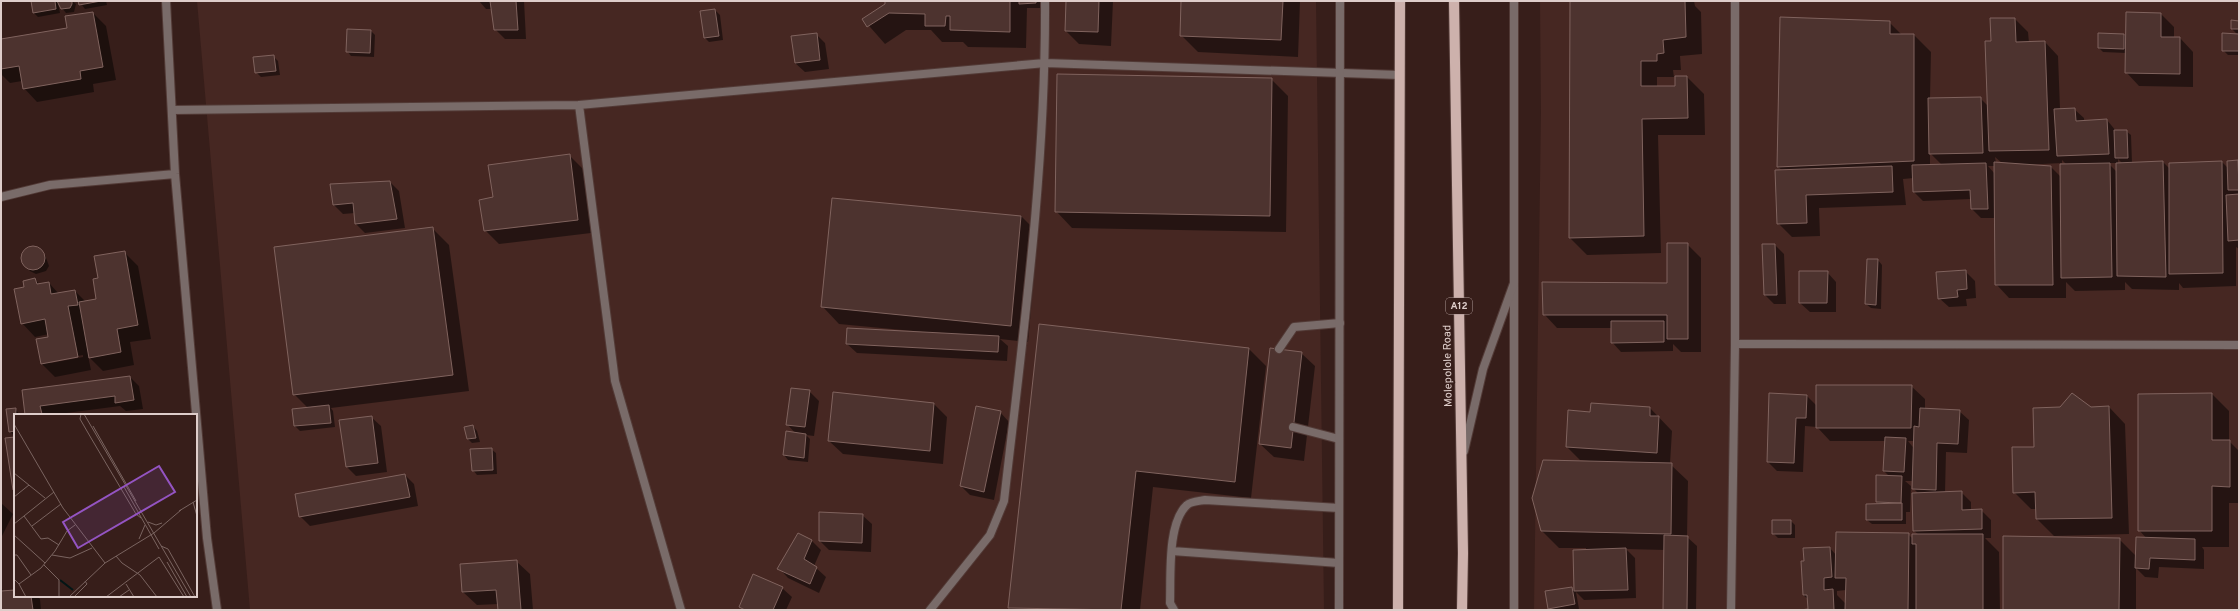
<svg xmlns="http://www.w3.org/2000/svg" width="2240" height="611" viewBox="0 0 2240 611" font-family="Overpass,sans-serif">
<rect width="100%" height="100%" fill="#371e1a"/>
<path fill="#462722" d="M197,1H1316L1324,610H250Z
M1540,1H2239V610H1534L1541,112Z"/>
<path fill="#0007" fill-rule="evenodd" d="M32,1H72L76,4L74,12L66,13L58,3L60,13L38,17L33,12Z
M79,1H106L107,5L85,9Z
M479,1H524L526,39H505L495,29L492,9H486Z
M886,1H1040L1041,8H1027L1026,48L968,47L963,42H942L931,30H906L885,44L863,19L886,5Z
M1067,1H1113L1111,46L1079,44L1066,31Z
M1182,1H1300L1298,57L1198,52L1181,35Z
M1571,1H1694L1695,6L1701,12L1702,54L1680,56L1681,70H1673L1674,77H1657V87H1676L1687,77L1704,94L1705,135H1658L1661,253L1587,255L1570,238Z
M715,10L720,15L723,40L709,42L705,38Z
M93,13L106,26L116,80L93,84L94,92L37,102L24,88L22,81L10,83L1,74V40L69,29Z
M2161,14L2174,27V38H2180L2193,52V87L2139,86L2126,72V53L2103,52L2099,48L2124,35L2126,37Z
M2015,19L2028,32L2029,43L2045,42L2058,56L2060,109H2074L2084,118V121L2107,120L2116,131H2126L2131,135L2132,163L2163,162L2170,169V164L2222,162L2228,168L2237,161L2239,163V249L2236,247V286L2183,288L2179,283V290L2132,289L2125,282V290L2075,291L2066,282V298H2009L1996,284V218H1981L1972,209L1971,199L1923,201L1914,192V178L1903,179L1906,205L1819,208L1820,236L1792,237L1778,223L1782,170L1778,167L1889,22L1902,35H1914L1931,52L1930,99L1980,98L1988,106L1992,42ZM1930,153L1942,165L1930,166ZM1995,157L2003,164L1996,163ZM2118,159L2123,164H2118ZM2062,160L2067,165L2061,177L2051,167L2025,165L2062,163ZM2108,163H2117V172ZM1988,166H1995V174Z
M2239,22V55H2228L2223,50L2238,35L2232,29Z
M371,31L375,35L374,57L351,56L347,51Z
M816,34L825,43L829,69L805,72L795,63Z
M273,56L278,61L280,75L261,77L256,72Z
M1271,79L1288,96L1286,232L1072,228L1056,211Z
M570,156L583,169L591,233L499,244L485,230L494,197Z
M390,182L399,191L405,228L365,233L356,224L355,213L343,214L334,205L331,184Z
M1021,216L1038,233L1028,342L1000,339L1008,346L1007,361L857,353L847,344L913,333V331L839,324L823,307Z
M432,228L449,245L469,391L331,408L333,411L335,427L300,431L295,426L293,410L308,408L294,394Z
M1687,244L1701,258V352H1681L1673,344V351L1621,352L1612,342V328H1557L1544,314L1668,284Z
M1775,245L1784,254L1786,304H1774L1765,295Z
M35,248L45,255L49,266L46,271L36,274L30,271L22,262L25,251Z
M124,252L138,266L151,339L130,342L134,365L103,371L88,356L91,370L55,377L41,363L49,334L35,337L22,323L25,288L35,279L40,285L49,283L59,294L75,291L86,302L97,300L99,279ZM83,355V357L51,363V361Z
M1878,260L1882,265L1881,309L1871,308L1866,304Z
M1965,271L1975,281L1976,298L1966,299L1967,306L1949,307L1939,298Z
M1827,272L1836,282V312H1810L1800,303Z
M1040,326L1249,349L1266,366L1251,498L1153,487L1140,610H1012L1009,608Z
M1301,353L1315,366L1304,461L1274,457L1260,444Z
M130,377L139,386L143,409L126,411L120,406L51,415H26L23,391Z
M1911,386L1925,399V410L1959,411L1969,420L1967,453L1946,452L1945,493L1961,492L1971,502V511L1981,510L1991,520V538H1985L1999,552L2000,610H1809V600L1803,595L1830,548L1836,555L1908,534L1913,539L1919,535L1914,531L1918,493L1913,488V481H1905L1911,486L1910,512H1906V524H1872L1867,520L1880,505L1877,502L1890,477L1884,471L1886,441H1830L1817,427L1805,426L1803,472L1777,471L1768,462L1770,394L1807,396L1817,406ZM1908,441H1915L1914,448L1912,446ZM1846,590V604L1837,595V591Z
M809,391L819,401L814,436L806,435L810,439L808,462L788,460L784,455L796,434L787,424Z
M2212,394L2229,411V441L2239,451V503H2229V547H2202L2204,550V569L2159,567L2158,578L2145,577L2136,568V610H2004L2119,539L2136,556L2147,539L2139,530Z
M934,404L947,417L943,464L843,454L829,441Z
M2109,407L2125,424L2129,534L2054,536L2037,519L2036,509H2031L2014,492L2035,448L2091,408Z
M1650,408L1672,431L1670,464L1688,481L1687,537L1697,546L1696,610H1664L1665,550L1626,549L1635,558L1636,598L1584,600L1576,592L1579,609L1551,610L1549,608L1572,588L1575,591L1586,550V548H1559L1542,531L1590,462V461L1580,460L1567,447L1591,413Z
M15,409L20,415H15L14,436L10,431Z
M1000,412L1009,422L994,500L970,495L961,486Z
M371,417L381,426L387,472L356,476L347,467Z
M473,426L477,431L480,442L472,443L468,439Z
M491,449L496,453L497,474L477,475L473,470Z
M405,475L414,484L418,506L310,526L300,516Z
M1,503L13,514L1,538Z
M862,515L872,524L871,552L829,550L820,541Z
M1790,520L1795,525V538H1778L1773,533Z
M798,535L812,541L821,550L814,566L826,577L819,593L788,578L779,568Z
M516,561L530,574L533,610H499V604L477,605L463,592Z
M1,588L5,592L15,591V596H37L40,599L41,610H1Z
M782,588L792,597L786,610H743L740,607Z"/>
<path fill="#4d332f" stroke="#80635e" d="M31,1H55L56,9L33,13Z
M57,1H72V4L70,8L61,9Z
M78,1H101L79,5Z
M490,1H516L518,30H494Z
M885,1H1010V32L950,30V16H946L945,26H925V14L889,13L867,27L862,19L885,4Z
M1019,1H1036V3L1019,4Z
M1066,1H1099L1098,32L1065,31Z
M1181,1H1283L1281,40L1180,36Z
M1570,1H1685L1686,37L1663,40L1664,53L1657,54V61H1641V86H1675V76H1687L1688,118L1642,119L1644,236L1569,238Z
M715,9L719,36L704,38L700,11Z
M93,12L103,67L80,71L81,79L23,89L19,66L1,69V39L67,28L65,16Z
M2126,12L2161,13V37H2180V74L2125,73Z
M1780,17L1890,21V34H1914V161L1777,167Z
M1990,18H2015L2016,42L2045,41L2049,150L1989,151L1985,41H1991Z
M2231,20L2239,21V29H2231Z
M347,29L371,30L370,53L346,52Z
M817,33L820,60L795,63L791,36Z
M2098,33L2124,34V49L2098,48Z
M2222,33L2239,34V51H2222Z
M274,55L276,71L255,73L253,57Z
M1057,74L1272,78L1270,216L1055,212Z
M1981,97L1983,153L1929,154L1928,98Z
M2075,108L2076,121L2107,119L2109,154L2057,156L2054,109Z
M2114,130H2127L2128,158H2115Z
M570,154L578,220L484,231L479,200L493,197L488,165Z
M2238,160L2239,190H2228L2227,161Z
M2163,161L2166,277L2117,276L2116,163Z
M2222,161L2223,273L2169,274V163Z
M1994,162L2051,166L2053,285H1995Z
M1986,163L1988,209H1971L1970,190L1913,192L1912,165Z
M2110,163L2112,277L2061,278L2060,164Z
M1892,166L1893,192L1806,195L1807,223L1777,224L1775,170Z
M390,181L397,219L355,224L353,203L333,205L330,184Z
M2239,194V240L2228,241L2226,195Z
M832,198L1021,216L1011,326L821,307Z
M433,227L453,375L293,395L274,247Z
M1667,243H1688V339H1667V315H1543L1542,282L1667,283Z
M1762,244H1775L1777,295H1764Z
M21 258a12 12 0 1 1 24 0a12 12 0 1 1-24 0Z
M125,251L138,325L117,329L121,352L89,358L79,302L96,299L93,279L98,278L94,256Z
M1867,259H1878L1876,305L1865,304Z
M1966,270L1967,289L1957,290L1958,297L1938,299L1936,272Z
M1799,271H1828L1827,303H1799Z
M35,278L37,284L49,282L51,294L75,290L78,305L68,306L78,357L41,364L36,339L48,337L45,319L21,324L14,289L24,287L23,281Z
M1611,321H1664V342L1611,343Z
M1039,324L1249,348L1235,482L1136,471L1121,610L1008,608Z
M847,328L999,336L998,352L846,344Z
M1270,348L1302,352L1291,448L1259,444Z
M130,376L134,400L115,403V396L40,406L42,414L25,415L22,390Z
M1816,385H1912L1911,428H1816Z
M791,388L810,390L805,427L786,425Z
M833,392L934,403L930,451L828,441Z
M1769,393L1807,395L1806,418H1796L1794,463L1767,462Z
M2072,393L2091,407L2109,406L2112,518L2036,519L2035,492L2013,493L2012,447H2034L2033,408L2060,407Z
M2212,393V440H2230V487L2212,486V531H2138V394Z
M1591,403L1650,407V416H1659L1657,453L1566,447L1568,410L1590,412Z
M329,405L331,423L294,426L292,409Z
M976,406L1001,411L984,492L960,486Z
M16,408L15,431L9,432L6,409Z
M1920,408L1960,410L1958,444L1937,443L1936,490L1912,489L1914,426L1919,427Z
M372,416L378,463L346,467L339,420Z
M473,425L476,438L467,439L464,427Z
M786,431L806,434L804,458L783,455Z
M15,437V490H13L5,438Z
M1885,437L1906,438L1904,472L1883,471Z
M492,448L493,470L472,471L470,449Z
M1543,460L1672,463L1671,534L1541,531L1532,498Z
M405,474L410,497L299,517L295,494Z
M1876,475L1902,476L1901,503L1876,502Z
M1962,491V510L1982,509V529L1913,531L1912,493Z
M1902,503V520H1866V504Z
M819,512L863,514L862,543L819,541Z
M1772,520H1791V534H1772Z
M1836,532L1909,533L1908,610H1845L1846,578H1835Z
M798,533L812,540L804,559L817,567L810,584L777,569Z
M1912,534H1983V610H1916V544H1912Z
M1664,535L1688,536L1687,610H1663Z
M2003,536L2120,538L2119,610H2003Z
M2136,537L2195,539V560L2150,558L2149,569L2135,568Z
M1830,547L1832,577L1824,578V590L1833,589L1834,610H1800L1808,609L1807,595H1803L1801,561H1804L1803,548Z
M1626,548L1628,590L1574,591L1573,550Z
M517,560L521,610H498L496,590L462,592L460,564Z
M753,574L783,587L773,610H745L739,607Z
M1572,587L1575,604L1548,609L1545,591Z
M15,590V596H31L33,610H1V591Z"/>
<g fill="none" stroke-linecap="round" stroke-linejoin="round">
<g stroke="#523a36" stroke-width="10">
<path id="service" d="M579,105L615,381L681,610
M172,110L579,105L1045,63L1400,75
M1514,284V610
M1735,344L2239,345
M1279,349L1294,327L1340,323
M1293,427L1339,439
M1172,551L1339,563
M930,610L990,535L1004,501C1023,335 1046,168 1045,1
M1174,610L1170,603C1171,577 1167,523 1187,505C1191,501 1200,501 1205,500L1339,508
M1731,610L1735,344V1"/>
</g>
<g stroke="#523a36" stroke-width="10">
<path id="minor" d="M166,1L175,174L207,538L217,610
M1,197L50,185L175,174
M1464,451L1483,369L1514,283V1
M1339,610L1340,1"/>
</g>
<g stroke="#523a36" stroke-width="12">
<path id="primary" d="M1454,1L1463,553L1462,610
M1398,610L1400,1"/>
</g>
<use href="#service" stroke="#796b69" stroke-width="8"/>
<use href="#minor" stroke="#796b69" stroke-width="8"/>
<use href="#primary" stroke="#cdb1ac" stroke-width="10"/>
</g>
<g text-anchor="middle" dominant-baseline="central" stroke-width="3.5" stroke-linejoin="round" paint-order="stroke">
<rect fill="#371e1a" stroke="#ac9895" stroke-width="1" x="1446" y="298" width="26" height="16" rx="3"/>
<g font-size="10" font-weight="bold" fill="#decdca">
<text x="1459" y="306">A12</text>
</g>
<g font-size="11" fill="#decdca" stroke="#371e1a">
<text transform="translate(1448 366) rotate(-91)">Molepolole Road</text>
</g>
</g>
<g transform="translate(14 414)">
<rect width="183" height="183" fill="#371e1a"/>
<path fill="none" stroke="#031616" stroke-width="2" d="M46,166L59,176"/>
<path fill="none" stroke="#7a6460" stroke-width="1" d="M67,0L66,5L77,24L122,100L127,104M70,0L177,183M0,10L49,94L91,149M79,12L122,87M0,59L31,84M110,73L145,135M0,83L15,71M179,88L183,102M165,97L183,86M10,102L27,125L34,124L45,131M134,108L142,111L148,109M0,110L40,78M18,112L47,90M0,121L31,149M125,125L131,111M147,132L154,135L181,183M0,141H3L17,161M38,141L56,144L78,134M102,142L108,149L126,161L143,183M153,148L173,183M30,151L45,166V183M0,165L5,170L27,154L41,137L53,117L61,111M5,170L12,183M112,170L120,183M55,183L91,149L140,119L167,96M60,183L73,170L71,167M92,183L145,143L170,183M105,183L115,176"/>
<path fill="#9454c2" fill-opacity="0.15" stroke="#9454c2" stroke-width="2" d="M145,52L161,78L64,134L49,108Z"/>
<rect width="183" height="183" fill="none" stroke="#decdca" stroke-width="2"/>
</g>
<rect width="2240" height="611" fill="none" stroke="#decdca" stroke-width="4"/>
</svg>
